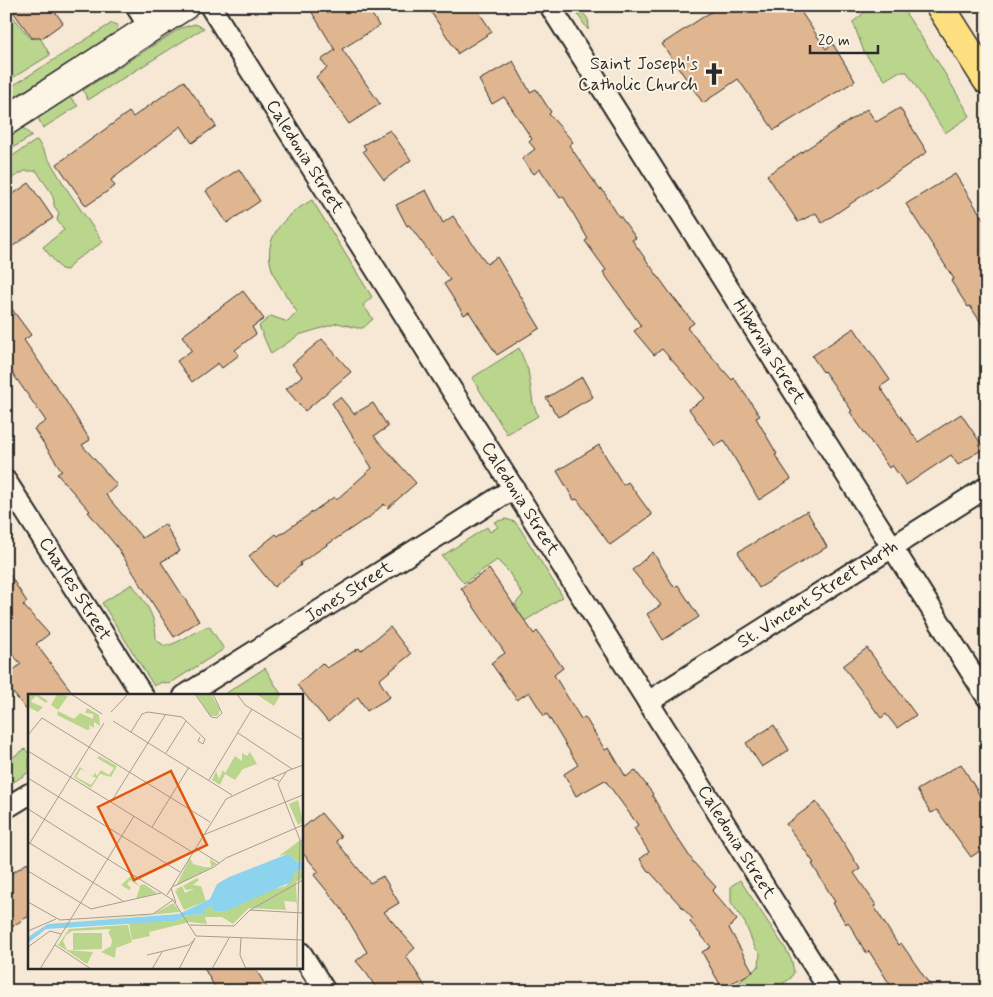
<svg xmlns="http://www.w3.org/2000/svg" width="993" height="997" font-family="Mynerve,sans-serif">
	<rect width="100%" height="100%" fill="#f6e8d4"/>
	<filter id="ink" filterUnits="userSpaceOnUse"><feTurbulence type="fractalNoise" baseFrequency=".02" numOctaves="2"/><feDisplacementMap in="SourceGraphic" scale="10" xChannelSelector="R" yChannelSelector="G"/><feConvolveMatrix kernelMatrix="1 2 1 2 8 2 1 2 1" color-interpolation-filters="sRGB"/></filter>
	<g filter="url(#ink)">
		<g fill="#bad68d" stroke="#72805c">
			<path d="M572,6H591L582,12C588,18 590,21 588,30Z"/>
			<polygon points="872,6 901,6 941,67 970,116 945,133 907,72 898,72 885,80 864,52 853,22"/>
			<polygon points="10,13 31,39 39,36 50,55 14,77 6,77 6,15"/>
			<polygon points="112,23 118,25 116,33 16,96 6,98 6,90"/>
			<polygon points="195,24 204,28 88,100 83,90 181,28"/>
			<polygon points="70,97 78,106 43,128 38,118"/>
			<polygon points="22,127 32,136 6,152 6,138"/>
			<path d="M37,140L66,188L103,242L74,261L67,270L61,269L43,247L64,230L57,220L59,213L54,206C55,191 43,184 37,171H25L6,181V160Z"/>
			<path d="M312,200L372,297L363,305L373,319L363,328H357L338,323L299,335L271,354L259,326L271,316L288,322L297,312C290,301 282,290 276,279C257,242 282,217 312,200Z"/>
			<polygon points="519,348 528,370 533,403 538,416 507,434 472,378"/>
			<polygon points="506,519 515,522 519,527 563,597 523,622 498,624 518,609 515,604 523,595 508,571 497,560 464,583 442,556 487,527 490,532 498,527 494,522"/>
			<path d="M132,584C146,604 156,615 156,640L165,646C181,643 193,631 209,626L224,649L169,684L162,682L154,686L102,603Z"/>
			<polygon points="265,668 282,696 222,696"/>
			<polygon points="25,749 29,754 29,772 6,787 6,754 10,759"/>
			<polygon points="740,880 787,951 792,962 794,972 791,978 772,991 735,991 737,984 759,966 760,953 755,948 745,923 731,902 731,886"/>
		</g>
		<g fill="#e0b690" stroke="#2b2b2b">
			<polygon points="9,6 51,6 63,23 42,38 32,38"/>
			<polygon points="308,6 367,6 379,26 342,49 380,104 349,124 316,77 327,68 321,60 335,50"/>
			<polygon points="427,6 475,6 492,32 457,54 457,52"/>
			<polygon points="720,6 797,6 826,49 833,44 855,81 774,130 738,79 703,103 662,44"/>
			<polygon points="513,61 530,92 536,89 551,112 549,114 573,142 569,145 600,190 602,189 619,217 620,216 636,238 632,240 672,296 694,323 687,328 732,380 734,378 760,416 756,418 777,454 775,455 791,479 759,500 724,440 715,446 689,409 705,398 662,349 654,355 634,331 641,326 603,272 606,270 585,241 588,239 563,196 560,198 540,169 534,174 522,159 535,149 529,142 532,139 504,97 492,104 479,80"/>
			<polygon points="184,81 216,126 192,143 181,126 111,180 115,186 86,206 57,164 129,112 133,117"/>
			<polygon points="900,108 927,152 822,223 816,213 798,222 767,175 867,109 876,122"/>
			<polygon points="390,130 411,160 384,180 363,151 366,149 363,145"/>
			<polygon points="239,169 260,201 227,223 206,191"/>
			<polygon points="955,174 987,225 987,332 970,306 968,307 951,281 954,279 906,204"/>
			<polygon points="29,183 53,218 6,251 6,199"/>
			<polygon points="426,190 443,223 453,216 487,264 497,257 540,328 497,355 469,312 464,315 444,284 450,280 409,225 407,226 396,205"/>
			<polygon points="243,291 264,319 252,327 256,334 235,350 239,355 222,368 218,363 192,382 177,361 192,350 182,336"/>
			<polygon points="6,301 31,335 24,340 64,398 90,440 82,445 117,485 106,495 142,538 165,524 180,551 161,562 199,621 174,637 117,547 88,512 90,511 57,474 62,471 34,429 46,421 6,364"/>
			<polygon points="854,328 890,380 880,387 918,442 961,414 984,448 958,465 951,455 906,485 892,465 889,468 850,412 852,411 824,371 823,372 812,356"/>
			<polygon points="322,339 351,372 305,411 286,389 302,376 292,364"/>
			<polygon points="582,377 593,397 558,417 546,398"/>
			<polygon points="340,397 354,414 373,403 388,427 374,436 416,483 388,508 384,504 365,521 364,520 300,563 301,565 274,587 249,556 276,534 278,536 334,497 336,500 372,468 332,403"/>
			<polygon points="599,445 623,485 628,482 652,515 610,545 577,499 574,500 557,471"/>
			<polygon points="807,511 827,547 759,588 738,552"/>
			<polygon points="653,552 674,587 678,585 699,617 663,640 647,614 661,605 632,570"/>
			<polygon points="6,569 27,602 23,605 49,634 36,644 75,696 29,696 29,713 6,684 6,676 21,664 6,647"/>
			<polygon points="489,569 534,634 537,631 563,668 554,675 581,719 585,717 605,750 609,748 626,777 635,770 653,794 652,795 672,830 694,863 716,887 712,891 737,920 729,928 753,972 722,988 702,952 711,947 690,922 693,919 650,872 649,873 640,859 649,852 634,828 638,825 605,780 576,796 564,774 578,765 547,714 544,716 529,692 517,700 491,663 505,653 461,588"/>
			<polygon points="390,627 411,654 379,680 390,697 367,711 358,697 328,722 297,685 322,663 327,668 359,648 361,651"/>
			<polygon points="867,648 916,715 897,728 886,714 881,718 843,666"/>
			<polygon points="774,725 789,750 762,767 746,743"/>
			<polygon points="961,764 987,807 987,846 971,857 937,810 931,813 917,790"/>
			<polygon points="816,802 834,827 860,869 854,873 876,905 874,906 898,945 901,943 934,991 889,991 892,988 869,951 866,953 848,922 846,924 833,903 835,902 812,864 814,863 786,824"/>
			<polygon points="321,813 341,837 336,841 370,883 383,876 399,903 384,912 415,948 406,956 428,991 378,991 367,974 356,961 367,952 341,908 314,875 319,872 301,851 301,829"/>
			<polygon points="29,862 29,916 6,930 6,877"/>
			<polygon points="204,968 255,968 269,991 217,991"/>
		</g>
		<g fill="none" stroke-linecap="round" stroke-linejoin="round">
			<defs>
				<g id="street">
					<polyline points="136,6 150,28"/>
					<path id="s1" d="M210,6L830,991"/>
					<path id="s2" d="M550,6L987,697"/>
					<path id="s3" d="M6,481L143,696"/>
					<path id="s4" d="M184,696L514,488"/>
					<path id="s5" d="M648,702L987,487"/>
					<polyline points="6,808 29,794"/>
					<polyline points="301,953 325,991"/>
				</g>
				<polyline id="secondary" points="6,121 184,6"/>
				<polyline id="primary" points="940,6 987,80"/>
			</defs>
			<use href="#street" stroke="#2b2b2b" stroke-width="24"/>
			<use href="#secondary" stroke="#2b2b2b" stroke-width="31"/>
			<use href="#primary" stroke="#2b2b2b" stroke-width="31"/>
			<use href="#street" stroke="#fcf5e5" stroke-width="20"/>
			<use href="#secondary" stroke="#fcf5e5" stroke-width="28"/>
			<use href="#primary" stroke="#fedf80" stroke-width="28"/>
		</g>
	</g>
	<defs>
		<symbol id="church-bare" viewBox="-9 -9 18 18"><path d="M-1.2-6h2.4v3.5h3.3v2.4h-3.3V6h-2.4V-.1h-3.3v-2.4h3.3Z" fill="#2b2b2b" stroke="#fcf5e5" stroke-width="2.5" paint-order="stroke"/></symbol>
	</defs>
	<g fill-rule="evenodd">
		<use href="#church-bare" x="698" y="58" width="32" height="32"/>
	</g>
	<g text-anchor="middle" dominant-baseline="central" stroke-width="4" stroke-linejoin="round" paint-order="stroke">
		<g font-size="18" fill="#2b2b2b" stroke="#fcf5e5" text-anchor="end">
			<text x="698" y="64">Saint Joseph's<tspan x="698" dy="21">Catholic Church</tspan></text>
		</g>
		<g font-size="18" fill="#2b2b2b" stroke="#fcf5e5">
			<text stroke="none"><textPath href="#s1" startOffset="178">Caledonia Street</textPath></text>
			<text stroke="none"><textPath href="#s2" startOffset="409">Hibernia Street</textPath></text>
			<text stroke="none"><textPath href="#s1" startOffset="582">Caledonia Street</textPath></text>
			<text stroke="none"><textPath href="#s3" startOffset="128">Charles Street</textPath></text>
			<text stroke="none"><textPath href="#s4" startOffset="195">Jones Street</textPath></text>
			<text stroke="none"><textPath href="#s5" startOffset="201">St. Vincent Street North</textPath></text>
			<text stroke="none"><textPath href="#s1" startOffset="988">Caledonia Street</textPath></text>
		</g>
	</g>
	<g transform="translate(28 694)">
		<rect width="275" height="275" fill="#f6e8d4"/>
		<path d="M0,0H9L20,7L18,9L8,2L4,6L3,8L15,13L10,18L0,13ZM29,0L40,2L30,16L23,11ZM168,0H183L192,15L190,22H182ZM228,0H253L246,12ZM59,14L71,21L72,32L66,28V34L61,31L62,35L59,36L29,21L30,17L46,25L52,19L65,25V20L57,19ZM222,58L229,70L215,75L207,86L197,80L192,91L184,86L188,77L191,85L195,76L197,79L207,62L214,67V59L219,62ZM71,62L89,72L83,83L72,80L63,94L46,83L52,73L59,79L53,75L48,83L63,91L68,84L62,81L66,82V78L69,82L73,76L81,81L86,74L69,64ZM270,106L275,128L270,131L261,110ZM275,144V167L269,168L260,160L251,162ZM162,164L165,170L176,173H183L182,165L189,170L170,181L168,178L169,181L148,192ZM275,175V184L268,188L269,211L268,208L256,207L258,216L221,214L205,230L194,223H177L179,230L162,228L121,238L122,242L104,246L101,229L147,227L160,221L177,220L176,215L183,212L187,218L198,217L235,198L258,192L266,179ZM103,182L111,192L116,190L129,199L108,205L112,193L102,186L99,190L103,194L101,196L93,191ZM169,184L171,186L165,191L173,192L178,207L156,216L147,197H151L147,196L154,192L157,199L166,195L158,196L155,192ZM145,209L152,218L43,228L124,221ZM97,231H100L104,248L88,254L87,264L73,258L83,252L84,246L80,238L83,235L44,237L38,241L35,247L39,256L65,258L59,270L30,251L41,235ZM45,239H74V255L45,256Z" fill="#bad68d"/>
		<path d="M260,160L269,168L275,167V175L266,179L263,188L198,217L187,218L183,212L177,215V220L160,221L147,227L18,235L0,249V243L20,230L151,220L182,205L189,190L201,183Z" fill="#8cd3ed"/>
		<path fill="none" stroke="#a59c90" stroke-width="1" d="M43,0L74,20M141,0H161M167,0L183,23L189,24L194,19L185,0M209,0L217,11L275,46M83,18L100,0M85,27L204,101M103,38L114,20L120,18L154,23L177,45L175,50L170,47L172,43M210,39L264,75M0,41L14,24L182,128M0,57L164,158M138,59L158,27M0,84L152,178M244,84L258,78M181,86L224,15M83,108L138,20M0,115L145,206L168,242L275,246M124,133L161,73M175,141L275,101M0,148L95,207M0,152L76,29M167,154L191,169M0,177L63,215L133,199M144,193L186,173L198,164L275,131M143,194L148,209M139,201L198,105L243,84L251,87M0,208L32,226L125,220L145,206M222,216L275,219M162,231L206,232L222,216L275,186M0,237L28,225M213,244L212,261L218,275M269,246L272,146L250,90L259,77L275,71M27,251L63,275M0,253L22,237L33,240M119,261L161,251L167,245M269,273V246M217,274H275M12,275L106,122M124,275L134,258M151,275L167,244M184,275L201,244"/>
		<path fill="#df570e" fill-opacity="0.15" stroke="#df570e" stroke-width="2.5" d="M143,77L179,151L106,186L70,113Z"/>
		<rect width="275" height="275" fill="none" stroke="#2b2b2b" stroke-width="2.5"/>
	</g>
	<rect width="993" height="997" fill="none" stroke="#fcf5e5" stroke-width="25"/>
	<rect x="12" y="12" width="968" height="972" fill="none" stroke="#2b2b2b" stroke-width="2" filter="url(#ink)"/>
	<path d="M810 45v8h68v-8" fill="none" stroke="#2b2b2b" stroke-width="2.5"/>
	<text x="818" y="45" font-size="15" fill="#2b2b2b" stroke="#fcf5e5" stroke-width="4" paint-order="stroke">20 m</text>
</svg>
